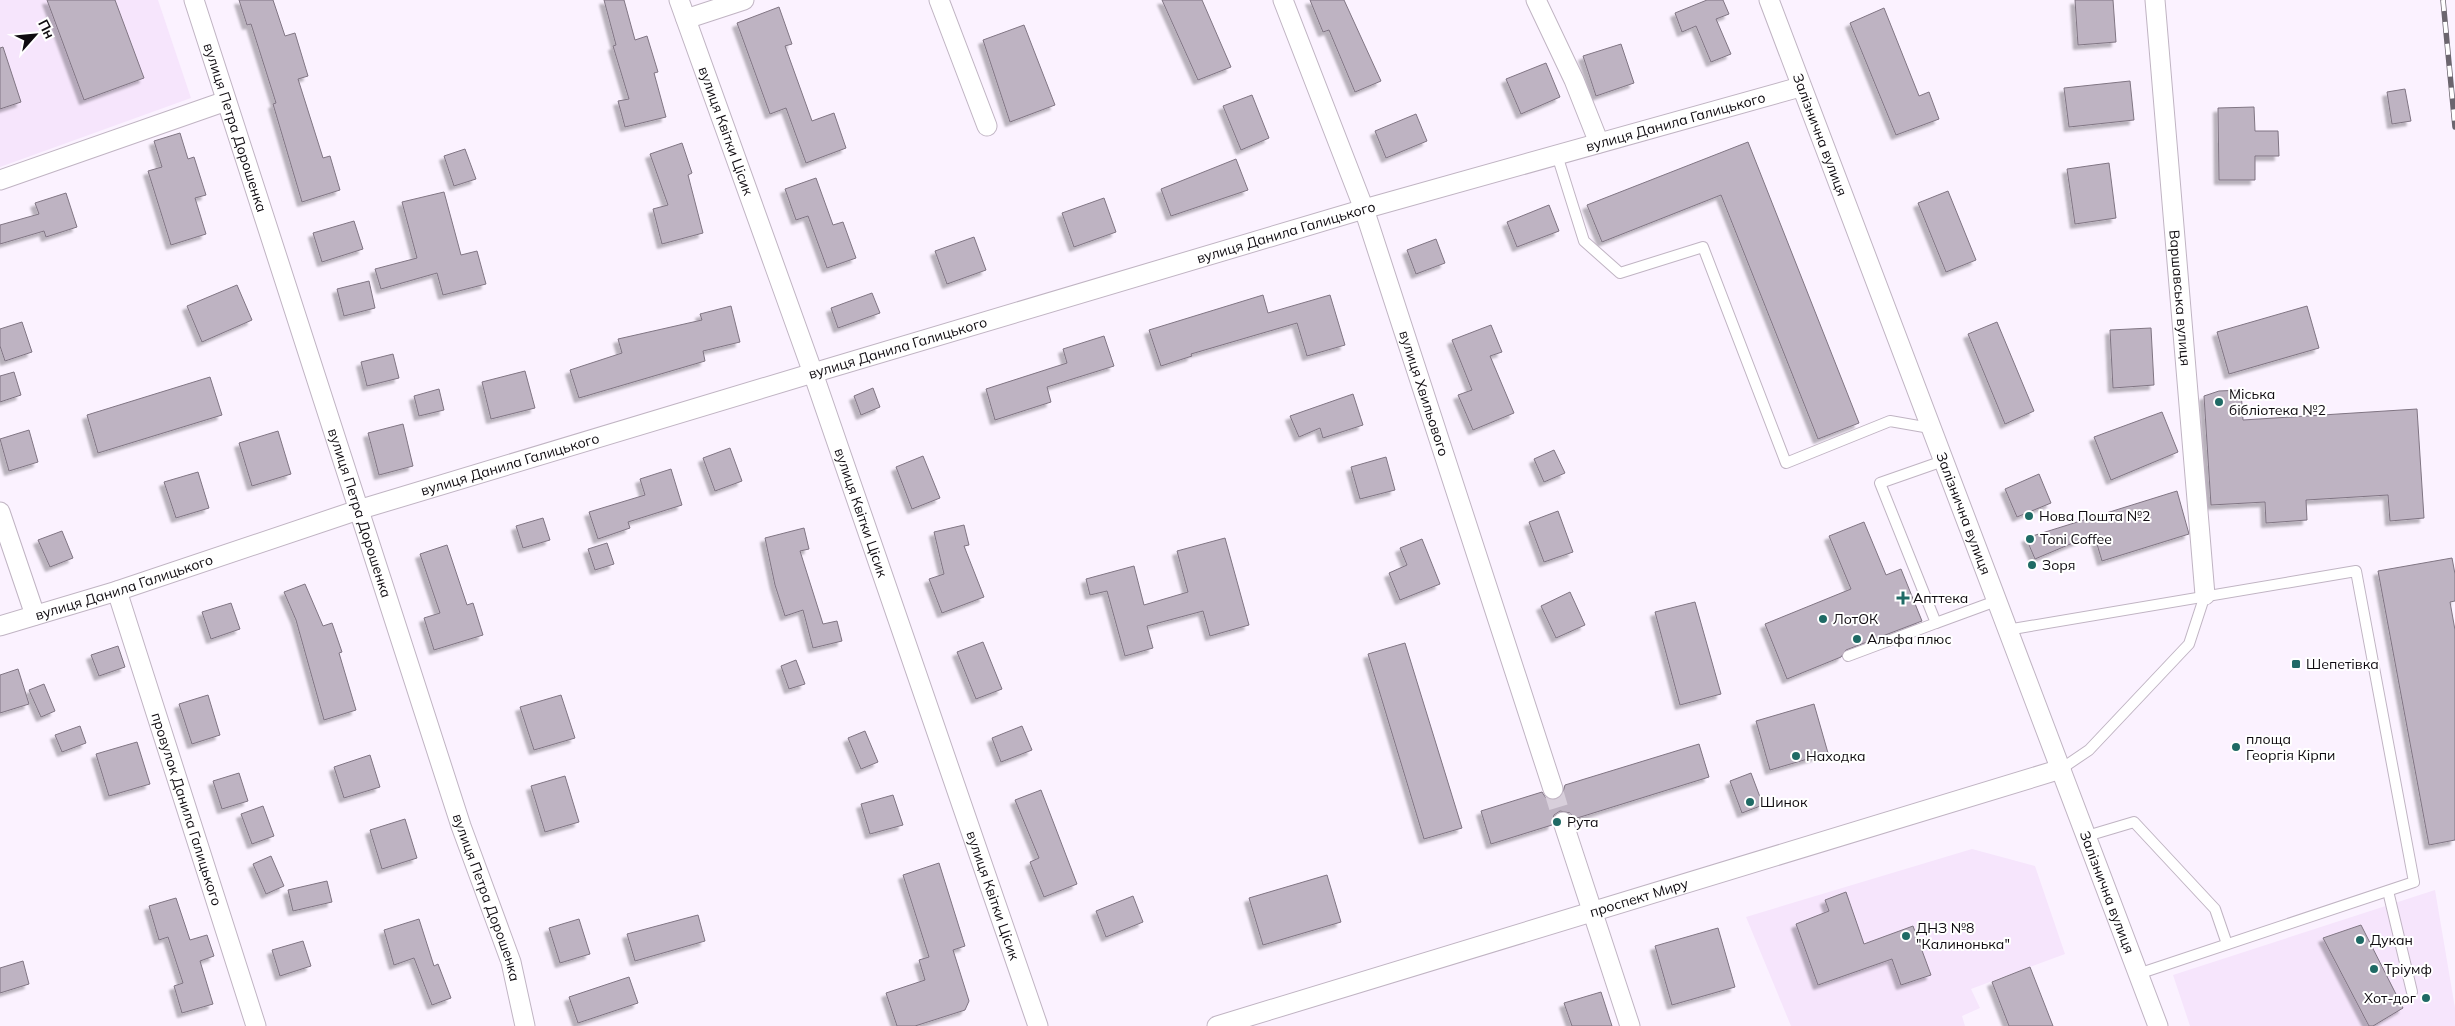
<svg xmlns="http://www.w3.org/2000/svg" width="2455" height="1026" font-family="Mulish,sans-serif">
	<defs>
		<filter id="shadow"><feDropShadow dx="-4.5" dy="4.5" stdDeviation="1" flood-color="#0004"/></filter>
	</defs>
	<rect width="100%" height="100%" fill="#fbf2ff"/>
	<g fill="#f6e5fc">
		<polygon points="0,0 158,0 191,98 0,167"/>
		<polygon points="1972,849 2035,866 2065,954 1971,989 1980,1008 1962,1016 1965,1026 1791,1026 1746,917"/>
		<polygon points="2435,890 2455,1008 2455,1026 2190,1026 2173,975"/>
	</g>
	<g fill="#beb3c2" stroke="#807583" filter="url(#shadow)">
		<polygon points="47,0 115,0 144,78 84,100"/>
		<polygon points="239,0 273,0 285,36 295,33 308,76 298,79 323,158 330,156 340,190 302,202 273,104 276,103 251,24 247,25"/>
		<polygon points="604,0 624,0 635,40 647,36 658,72 654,73 666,117 625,127 618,101 629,99 613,46 616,45"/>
		<polygon points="1162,0 1202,0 1231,67 1198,80"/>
		<polygon points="1310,0 1344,0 1381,81 1355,92 1329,30 1323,32"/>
		<polygon points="1707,0 1723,0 1729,14 1716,19 1731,54 1711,62 1696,26 1682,32 1675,13"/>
		<polygon points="2075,0 2113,0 2116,42 2078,45"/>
		<polygon points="779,7 792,44 785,46 812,121 834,113 846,148 806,163 786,108 770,114 737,23"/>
		<polygon points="1884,8 1919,96 1929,92 1939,119 1896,135 1850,23"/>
		<polygon points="1024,25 1055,105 1010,122 983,40"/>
		<polygon points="1621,44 1634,83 1596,96 1583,56"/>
		<polygon points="3,47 21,102 0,109 0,48"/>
		<polygon points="1546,63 1560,97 1521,114 1506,79"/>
		<polygon points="2130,81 2134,120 2069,127 2064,88"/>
		<polygon points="2405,89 2411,121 2392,124 2387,92"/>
		<polygon points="1252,95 1269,138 1241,150 1223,106"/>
		<polygon points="2254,107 2255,131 2278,131 2279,156 2255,156 2255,180 2219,180 2218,108"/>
		<polygon points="1416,114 1427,141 1386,158 1375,131"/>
		<polygon points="180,133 188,159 194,157 206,195 195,198 206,234 171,245 148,171 162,167 154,141"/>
		<polygon points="1748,142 1859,423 1818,439 1721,195 1602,242 1587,205"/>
		<polygon points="682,143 692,173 688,175 703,233 662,244 653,209 668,205 650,154"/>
		<polygon points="465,149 476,179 454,186 444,156"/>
		<polygon points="1236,159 1248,190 1171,216 1161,189"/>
		<polygon points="2109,163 2116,218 2075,224 2067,169"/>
		<polygon points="816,178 833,225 843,222 856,258 827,268 808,216 796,220 785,189"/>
		<polygon points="1948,191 1976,260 1946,272 1918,203"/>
		<polygon points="444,192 461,255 477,251 486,284 443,295 437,273 381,289 375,269 417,258 402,202"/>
		<polygon points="66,193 77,227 46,237 44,231 0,244 0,225 39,214 35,203"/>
		<polygon points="1104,198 1116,232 1074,247 1062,213"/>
		<polygon points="1549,205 1559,231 1517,247 1507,222"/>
		<polygon points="354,221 363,249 322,262 313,233"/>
		<polygon points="974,237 986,270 947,284 935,251"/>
		<polygon points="1436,239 1445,263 1416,274 1407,250"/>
		<polygon points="369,281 375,308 344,316 337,289"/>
		<polygon points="237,285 252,320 202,342 187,306"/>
		<polygon points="872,293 880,313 838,328 831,308"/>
		<polygon points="1263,295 1268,313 1330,295 1345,345 1307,356 1297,323 1191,354 1192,356 1161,366 1149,330"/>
		<polygon points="731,306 740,342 703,351 705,361 579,398 570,370 622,353 618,339 702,320 700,314"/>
		<polygon points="2307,306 2319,348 2229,374 2217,332"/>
		<polygon points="22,322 32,352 5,361 0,346 0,329"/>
		<polygon points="1997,322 2034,411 2005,424 1968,334"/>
		<polygon points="1491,325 1502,352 1490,356 1514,413 1473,430 1458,395 1472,390 1452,340"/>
		<polygon points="2151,328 2154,385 2113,388 2110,330"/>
		<polygon points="1104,336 1114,366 1047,387 1051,402 995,420 986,389 1067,363 1063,349"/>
		<polygon points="393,354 399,378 367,386 361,362"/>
		<polygon points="525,371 535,408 491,419 482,382"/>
		<polygon points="14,372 21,395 0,402 0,376"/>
		<polygon points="210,377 222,415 98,453 87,415"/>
		<polygon points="873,388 880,407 861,415 854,396"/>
		<polygon points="439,389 444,410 419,416 414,396"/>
		<polygon points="2241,390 2243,420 2417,409 2424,518 2390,521 2388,495 2306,500 2307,520 2266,523 2265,502 2211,505 2204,396 2219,391"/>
		<polygon points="1353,394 1363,425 1323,438 1320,428 1299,437 1290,416"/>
		<polygon points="2162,412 2178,452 2111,480 2094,437"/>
		<polygon points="403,424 413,466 379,475 368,433"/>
		<polygon points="29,430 38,462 9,471 0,439"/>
		<polygon points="278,431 291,474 252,486 239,443"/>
		<polygon points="730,448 742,481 715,491 703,458"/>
		<polygon points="1554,450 1565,473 1544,482 1534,459"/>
		<polygon points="923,456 940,498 912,509 896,467"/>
		<polygon points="1386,457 1395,490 1360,499 1351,467"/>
		<polygon points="671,469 682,505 628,522 630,528 598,539 589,512 645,495 640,479"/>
		<polygon points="198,472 209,508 176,518 164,482"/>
		<polygon points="2039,474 2051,503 2017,517 2005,489"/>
		<polygon points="2177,491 2189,534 2102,561 2094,534 2035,559 2026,538"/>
		<polygon points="1558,511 1573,552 1544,562 1529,522"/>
		<polygon points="543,518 550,540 523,548 516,526"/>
		<polygon points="1864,522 1886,575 1901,569 1922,621 1846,650 1841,657 1787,679 1765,624 1851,589 1829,536"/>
		<polygon points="964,525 969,545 964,546 984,597 942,613 929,579 944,574 934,532"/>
		<polygon points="804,528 809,549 800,551 823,624 837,621 842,641 813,648 803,610 785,616 775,585 765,538"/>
		<polygon points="62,531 73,558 50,567 38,540"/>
		<polygon points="1225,538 1249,625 1210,636 1203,611 1147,626 1153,648 1125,656 1107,591 1090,595 1086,579 1134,566 1144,605 1188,592 1177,551"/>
		<polygon points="1422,539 1440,584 1400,600 1389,573 1407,565 1400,548"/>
		<polygon points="607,543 614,564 595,570 588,549"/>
		<polygon points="447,545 467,605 473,603 483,635 434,650 424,618 440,613 420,554"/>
		<polygon points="2452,558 2455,574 2455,601 2450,602 2455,630 2455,840 2429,845 2378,571"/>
		<polygon points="305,584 323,626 332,623 342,652 339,653 356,710 324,720 296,620 284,592"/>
		<polygon points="1570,592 1585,625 1556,638 1541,606"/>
		<polygon points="1695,602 1721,694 1680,705 1655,612"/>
		<polygon points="231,603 240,629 211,639 202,612"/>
		<polygon points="983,642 1002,689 976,699 957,652"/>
		<polygon points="1405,643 1462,828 1424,839 1368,654"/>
		<polygon points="118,646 125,667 99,676 91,655"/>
		<polygon points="796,660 805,684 789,689 781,666"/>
		<polygon points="18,669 29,704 0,713 0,675"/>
		<polygon points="44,684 55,711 41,717 29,690"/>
		<polygon points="208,695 220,735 192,744 179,704"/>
		<polygon points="561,695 575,738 534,750 520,707"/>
		<polygon points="1814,704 1828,753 1770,770 1756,721"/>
		<polygon points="80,726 86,743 62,752 55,735"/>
		<polygon points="1022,726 1032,750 1001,762 992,738"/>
		<polygon points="865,731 878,762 861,769 848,738"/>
		<polygon points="137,742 150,784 109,796 96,754"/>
		<polygon points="1699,744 1709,777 1574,819 1570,813 1560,811 1554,815 1552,825 1491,844 1481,811 1542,792 1546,798 1556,800 1562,796 1565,785"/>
		<polygon points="370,755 380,787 344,798 334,767"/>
		<polygon points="239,773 248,801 222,809 213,781"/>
		<polygon points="1751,773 1763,805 1742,813 1730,781"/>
		<polygon points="565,776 579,822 545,832 531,786"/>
		<polygon points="1041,790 1077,884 1044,897 1030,862 1039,858 1015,800"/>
		<polygon points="893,795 903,825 870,834 861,804"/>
		<polygon points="263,806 274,836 252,844 241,814"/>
		<polygon points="405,819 417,858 382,869 370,830"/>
		<polygon points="271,856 284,886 266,894 253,864"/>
		<polygon points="939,863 965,946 953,950 969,1001 965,1010 915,1026 897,1026 886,993 925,980 919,960 929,957 903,875"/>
		<polygon points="1327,875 1341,922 1263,945 1249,898"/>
		<polygon points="327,881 332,902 293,911 288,890"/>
		<polygon points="1846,892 1864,944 1913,926 1931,975 1901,985 1892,959 1818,985 1796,924 1829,911 1825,900"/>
		<polygon points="1133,896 1143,922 1106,937 1096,911"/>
		<polygon points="176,898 190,940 207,935 214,956 200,961 213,1004 182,1013 174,986 183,983 168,937 159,940 149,906"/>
		<polygon points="698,915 705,941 635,961 627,934"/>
		<polygon points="419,919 434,966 438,964 451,998 432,1005 414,958 394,965 384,930"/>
		<polygon points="579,919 590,954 560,963 549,928"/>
		<polygon points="2361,925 2403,1008 2373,1026 2369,1026 2323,938"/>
		<polygon points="1718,928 1735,987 1672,1005 1655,946"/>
		<polygon points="303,941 311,966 280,976 272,950"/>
		<polygon points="23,961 29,984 0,993 0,968"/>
		<polygon points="2030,967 2053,1026 2009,1026 1992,982"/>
		<polygon points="629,977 638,1003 578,1023 569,997"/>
		<polygon points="1601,992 1612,1026 1572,1026 1564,1003"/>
	</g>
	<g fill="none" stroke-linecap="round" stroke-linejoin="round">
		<polyline stroke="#d8cfdb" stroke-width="19" stroke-dasharray="19 9" stroke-linecap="butt" points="1553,789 1563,822"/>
		<defs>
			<g id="service">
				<polyline points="1557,155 1584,241 1620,273 1703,247 1786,463 1890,421 1930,428"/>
				<polyline points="1936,623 1996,601"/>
				<polyline points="2007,630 2356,571 2414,882 2138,974"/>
				<polyline points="1848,656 1936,623 1880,483 1943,461"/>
				<polyline points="2061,769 2089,750 2189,644 2205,595"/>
				<polyline points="2087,836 2134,822 2215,909 2227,944"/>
				<polyline points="2388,891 2412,992"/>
			</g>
			<g id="minor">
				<path id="s1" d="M194,0L461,826L511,962L525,1026"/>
				<path id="s2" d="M679,0L813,373L1038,1026"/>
				<polyline points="939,0 987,126"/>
				<path id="s3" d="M1283,0L1364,209L1553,789"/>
				<polyline points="1536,0 1574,80 1599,143"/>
				<path id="s4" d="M1769,0L2158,1026"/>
				<path id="s5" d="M2155,0L2205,595"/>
				<polyline points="686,19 744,0"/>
				<polyline points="0,180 226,101"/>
				<polyline points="0,512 35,615"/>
				<path id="s6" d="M117,591L256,1026"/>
				<path id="s7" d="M0,626L117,591L358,510L813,373L1364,209L1800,87"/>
				<polyline points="1563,822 1630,1026"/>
				<path id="s8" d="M1217,1026L2061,769"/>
			</g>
		</defs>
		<use href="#service" stroke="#c0b4c3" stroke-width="12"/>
		<use href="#minor" stroke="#c0b4c3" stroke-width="21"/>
		<use href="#service" stroke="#fff" stroke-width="10"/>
		<use href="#minor" stroke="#fff" stroke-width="19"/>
		<defs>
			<polyline id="rail" points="2443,0 2455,127"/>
		</defs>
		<use href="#rail" stroke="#6b656e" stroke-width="5.5"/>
		<use href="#rail" stroke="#fff" stroke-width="4" stroke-dasharray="11" stroke-linecap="butt"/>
	</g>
	<g fill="#1f6a65" stroke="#fff" stroke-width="2">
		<circle cx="2219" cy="402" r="5"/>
		<circle cx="2029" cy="516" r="5"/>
		<circle cx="2030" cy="539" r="5"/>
		<circle cx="2032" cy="565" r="5"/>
		<path d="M1900.5 590.5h5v5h5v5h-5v5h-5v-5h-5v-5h5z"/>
		<circle cx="1823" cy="619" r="5"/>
		<circle cx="1857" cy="639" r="5"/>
		<rect x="2291" y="659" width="10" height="10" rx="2.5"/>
		<circle cx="2236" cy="747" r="5"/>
		<circle cx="1796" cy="756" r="5"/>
		<circle cx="1750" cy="802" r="5"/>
		<circle cx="1557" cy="822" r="5"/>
		<circle cx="1906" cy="936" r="5"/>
		<circle cx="2360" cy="940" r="5"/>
		<circle cx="2374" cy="969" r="5"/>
		<circle cx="2426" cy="998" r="5"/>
	</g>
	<g text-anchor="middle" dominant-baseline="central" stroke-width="4" stroke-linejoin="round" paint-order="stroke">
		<g font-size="14" fill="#0f0b10" stroke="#fff">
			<text stroke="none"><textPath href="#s7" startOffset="1750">вулиця Данила Галицького</textPath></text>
			<text stroke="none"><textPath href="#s1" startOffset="134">вулиця Петра Дорошенка</textPath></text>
			<text stroke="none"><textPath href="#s2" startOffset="139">вулиця Квітки Цісик</textPath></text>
			<text stroke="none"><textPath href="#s4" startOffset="144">Залізнична вулиця</textPath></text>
			<text stroke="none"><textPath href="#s7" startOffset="1345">вулиця Данила Галицького</textPath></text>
			<text stroke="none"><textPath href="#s5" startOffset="299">Варшавська вулиця</textPath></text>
			<text stroke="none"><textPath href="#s7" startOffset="940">вулиця Данила Галицького</textPath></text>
			<text stroke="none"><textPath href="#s3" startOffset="418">вулиця Хвильового</textPath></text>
			<text stroke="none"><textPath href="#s7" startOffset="535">вулиця Данила Галицького</textPath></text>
			<text stroke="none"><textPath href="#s2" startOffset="544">вулиця Квітки Цісик</textPath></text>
			<text stroke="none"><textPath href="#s1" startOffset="539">вулиця Петра Дорошенка</textPath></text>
			<text stroke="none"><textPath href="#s4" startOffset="549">Залізнична вулиця</textPath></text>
			<text stroke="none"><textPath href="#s7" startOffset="130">вулиця Данила Галицького</textPath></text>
			<text stroke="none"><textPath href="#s6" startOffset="229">провулок Данила Галицького</textPath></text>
			<text stroke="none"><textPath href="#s4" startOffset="954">Залізнична вулиця</textPath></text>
			<text stroke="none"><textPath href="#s2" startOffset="949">вулиця Квітки Цісик</textPath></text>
			<text stroke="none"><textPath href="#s1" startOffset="944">вулиця Петра Дорошенка</textPath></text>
			<text stroke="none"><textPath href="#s8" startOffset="441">проспект Миру</textPath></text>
		</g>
		<g font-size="14" fill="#0f0b10" stroke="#fff" text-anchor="start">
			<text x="2229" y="394">Міська<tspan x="2229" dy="16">бібліотека №2</tspan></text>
			<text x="2039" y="516">Нова Пошта №2</text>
			<text x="2040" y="539">Toni Coffee</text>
			<text x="2042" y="565">Зоря</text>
			<text x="1913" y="598">Апттека</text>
			<text x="1833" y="619">ЛотОК</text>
			<text x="1867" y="639">Альфа плюс</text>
			<text x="2306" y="664">Шепетівка</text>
			<text x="2246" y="739">площа<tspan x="2246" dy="16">Георгія Кірпи</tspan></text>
			<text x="1806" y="756">Находка</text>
			<text x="1760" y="802">Шинок</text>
			<text x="1567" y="822">Рута</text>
			<text x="1916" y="928">ДНЗ №8<tspan x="1916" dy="16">"Калинонька"</tspan></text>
			<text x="2370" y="940">Дукан</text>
			<text x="2384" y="969">Тріумф</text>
			<text x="2416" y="998" text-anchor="end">Хот-дог</text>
		</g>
	</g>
	<g transform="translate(35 35) rotate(63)" stroke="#ffffff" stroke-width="4" paint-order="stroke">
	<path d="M0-4L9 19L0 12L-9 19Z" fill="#0f0b10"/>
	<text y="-8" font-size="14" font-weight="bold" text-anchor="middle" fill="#0f0b10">Пн</text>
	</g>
</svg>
